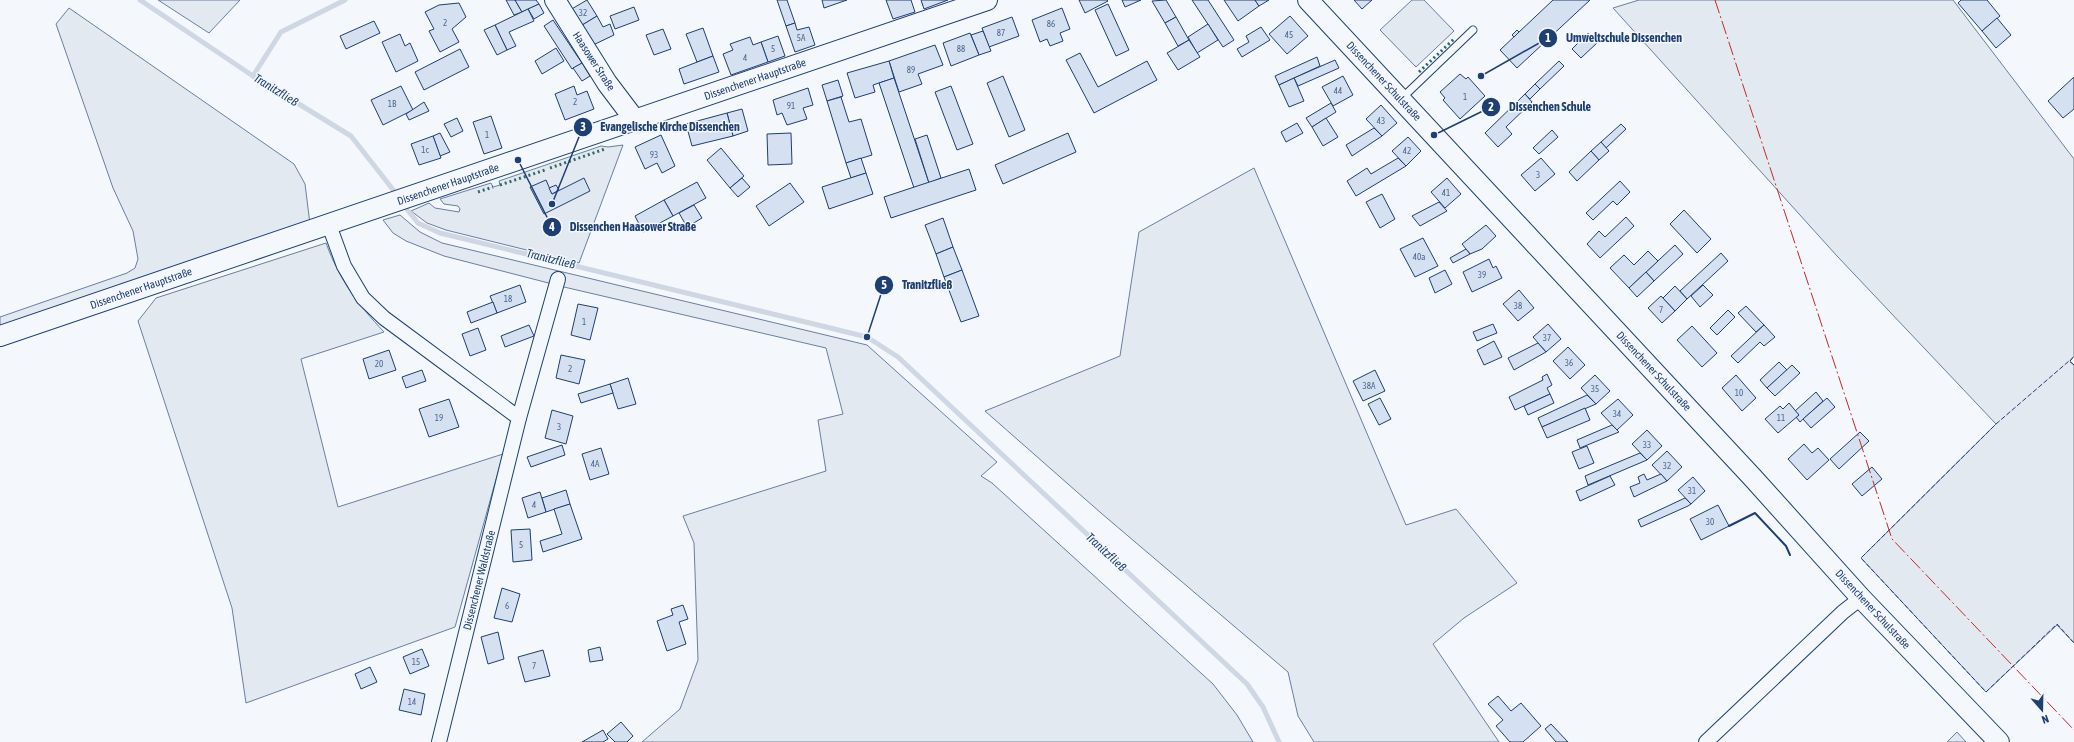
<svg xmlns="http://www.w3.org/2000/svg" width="2074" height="742" font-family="'Asap Condensed',sans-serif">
	<rect width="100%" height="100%" fill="#f4f7fb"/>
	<g fill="#e3e9f0" stroke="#687fa3">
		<polygon points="158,0 240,0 209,33"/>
		<polygon points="1412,0 1424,0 1454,31 1416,67 1380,30"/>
		<polygon points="1639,0 1953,0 2074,159 2074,356 2070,361 2074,365 2074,643 2057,625 1986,692 1861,558 1996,424 1837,256 1613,8"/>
		<polygon points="69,8 294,164 305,184 310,224 0,326 0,317 127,273 135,268 138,259 133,231 113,188 56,24"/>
		<polygon points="623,145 579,263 446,230 427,223 411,211 429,203 435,208 459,212 460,209 458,206 444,204 440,199 491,183 493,187 500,185 499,181 601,146 608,147"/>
		<polygon points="1254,168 1406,525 1456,509 1517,583 1464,618 1433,644 1499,742 1314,742 1298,716 1288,672 1101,513 985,411 1120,356 1139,232"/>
		<polygon points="400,215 420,232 442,243 867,345 997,462 981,476 992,483 1213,684 1237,715 1253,742 642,742 680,709 698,660 694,543 683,516 826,471 818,420 843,414 826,348 564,287 444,256 406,241 393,233 383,220"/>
		<path d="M326,243C340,281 357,303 384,332L301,359L338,507L503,454L455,627L246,703L232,608L138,321L156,298Z"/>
		<polygon points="1957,732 1966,742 1947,742"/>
	</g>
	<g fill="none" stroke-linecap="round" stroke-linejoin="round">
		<g stroke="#cfd7e4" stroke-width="5">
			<polyline points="140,0 253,76 351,136 398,196"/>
			<polyline points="253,76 281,32 345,0"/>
			<polyline points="402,203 418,223 440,233 867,337 898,357 1247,684 1263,707 1279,742"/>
		</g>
	</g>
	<g fill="#d5e0f0" stroke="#1d3f73">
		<polygon points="506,0 515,0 522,12 514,15"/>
		<polygon points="515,0 536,0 539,4 522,12"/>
		<polygon points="587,0 597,16 579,27 570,10"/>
		<polygon points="777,0 787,0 795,23 786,26"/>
		<polygon points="822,0 847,0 824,8"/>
		<polygon points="886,0 911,0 915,12 893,19"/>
		<polygon points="921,0 948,0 924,9"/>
		<polygon points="1079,0 1107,0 1108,1 1085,13"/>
		<polygon points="1122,0 1141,0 1125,7"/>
		<polygon points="1166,0 1176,17 1165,23 1152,1"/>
		<polygon points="1192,0 1208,0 1234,40 1223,47"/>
		<polygon points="1224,0 1255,0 1259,6 1238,21"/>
		<polygon points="1255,0 1269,0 1259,6"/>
		<polygon points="1354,0 1372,0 1362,9"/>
		<polygon points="1553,0 1590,0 1517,68 1500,50"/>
		<polygon points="1961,0 1987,0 2000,16 1982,31 1958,3"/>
		<polygon points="459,3 466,17 452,29 459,42 440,52 429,31 434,29 425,12 439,5"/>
		<polygon points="539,4 544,13 534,19 528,9"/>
		<polygon points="1108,4 1129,50 1116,56 1095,10"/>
		<polygon points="634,7 639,20 615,29 610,16"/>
		<polygon points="1062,8 1070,29 1060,33 1063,41 1050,46 1047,39 1040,42 1032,20"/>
		<polygon points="528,9 534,21 509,32 516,46 507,50 495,25"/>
		<polygon points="597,16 603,27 610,24 614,35 591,46 579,27"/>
		<polygon points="1290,16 1308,36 1287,54 1269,34"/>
		<polygon points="1012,17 1019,36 989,47 982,28"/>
		<polygon points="1176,17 1189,40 1178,46 1165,23"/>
		<polygon points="1997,18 2011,35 1996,48 1982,31"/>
		<polygon points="553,20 582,63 572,69 544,26"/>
		<polygon points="374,21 380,33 346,49 340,36"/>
		<polygon points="795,23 797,30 809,27 815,45 795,52 786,26"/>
		<polygon points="1208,24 1218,40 1197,53 1188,37"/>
		<polygon points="495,25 507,50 497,55 484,30"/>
		<polygon points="1261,27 1270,40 1242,57 1237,49 1249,42 1246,36"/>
		<polygon points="703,28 713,56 697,62 686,34"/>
		<polygon points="663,29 671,49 654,55 646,35"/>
		<polygon points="1517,30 1519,32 1514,37 1512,35"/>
		<polygon points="983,31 991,51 979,55 971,35"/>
		<polygon points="970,33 979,55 951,66 943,43"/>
		<polygon points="1588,33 1598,42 1581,58 1572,49"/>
		<polygon points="400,34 405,46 410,43 418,61 396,72 382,42"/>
		<polygon points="778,36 785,56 768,62 761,42"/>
		<polygon points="750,37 753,45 761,42 768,62 731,75 723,54 733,50 730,44"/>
		<polygon points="1189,40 1200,57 1178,70 1167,53"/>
		<polygon points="935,45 943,65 918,74 922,84 899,92 889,61"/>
		<polygon points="556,48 564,61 542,74 535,61"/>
		<polygon points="460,49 469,67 424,90 415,72"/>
		<polygon points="1080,53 1098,87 1147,61 1157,80 1094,113 1066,60"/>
		<polygon points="713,56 719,72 684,84 679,69"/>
		<polygon points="1317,57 1320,66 1279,85 1275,76"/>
		<polygon points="1335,60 1339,68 1298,86 1294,78"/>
		<polygon points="889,61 894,78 873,85 875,92 855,98 847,73"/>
		<polygon points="1559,61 1564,66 1540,89 1535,84"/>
		<polygon points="582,63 590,76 582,81 573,68"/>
		<polygon points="1460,74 1466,79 1468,77 1485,96 1460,119 1443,100 1445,98 1440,92"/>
		<polygon points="1003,76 1025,130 1009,137 987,83"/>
		<polygon points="1343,76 1353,95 1333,106 1322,87"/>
		<polygon points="2074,77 2074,109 2063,118 2048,101"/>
		<polygon points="894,78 929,183 914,188 879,83"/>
		<polygon points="1294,78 1304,101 1289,107 1279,85"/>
		<polygon points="838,80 843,96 827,101 822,85"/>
		<polygon points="1535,84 1540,89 1530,99 1525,94"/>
		<polygon points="401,86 413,110 383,125 371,100"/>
		<polygon points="574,86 577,95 587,91 594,109 565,120 555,94"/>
		<polygon points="951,86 973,144 957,150 935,92"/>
		<polygon points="808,88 813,105 803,108 807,119 787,125 782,113 777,115 773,100"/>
		<polygon points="1525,94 1532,102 1506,127 1512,134 1498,147 1485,133"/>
		<polygon points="841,97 849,122 861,119 872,155 846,163 827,101"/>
		<polygon points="424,102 429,111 409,120 406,114"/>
		<polygon points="1331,103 1336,112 1312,127 1306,118"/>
		<polygon points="1381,105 1397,123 1382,136 1366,119"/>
		<polygon points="742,109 748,131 733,136 727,113"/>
		<polygon points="727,113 733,136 692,146 686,124"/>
		<polygon points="491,116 502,148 484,154 473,122"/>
		<polygon points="457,118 463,131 451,137 444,124"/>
		<polygon points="1326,118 1338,137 1323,146 1312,127"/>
		<polygon points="1297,123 1303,133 1286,142 1281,132"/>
		<polygon points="1621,124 1626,129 1606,148 1601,142"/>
		<polygon points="1374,128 1382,136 1352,156 1346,145"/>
		<polygon points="1552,130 1558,137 1539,154 1533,148"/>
		<polygon points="440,133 450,152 440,156 433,136"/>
		<polygon points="791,133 792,164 768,165 767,134"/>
		<polygon points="1068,133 1076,152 1003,184 995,165"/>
		<polygon points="661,135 675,166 662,173 657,163 645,169 635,147"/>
		<polygon points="927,135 941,178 929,183 915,139"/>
		<polygon points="433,136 441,158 419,165 411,144"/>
		<polygon points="1408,137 1421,151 1406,166 1392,151"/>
		<polygon points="1601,142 1609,151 1599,160 1591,151"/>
		<polygon points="721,148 744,176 730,188 707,160"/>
		<polygon points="1591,151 1599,160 1577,181 1569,172"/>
		<polygon points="861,158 866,173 851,178 846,163"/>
		<polygon points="1398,158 1406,166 1356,196 1347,181 1367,168 1371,174"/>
		<polygon points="1541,158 1555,174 1535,191 1521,175"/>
		<polygon points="969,169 976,190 891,218 884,197"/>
		<polygon points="866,173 873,194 829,209 822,187"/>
		<polygon points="584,178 590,191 544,214 530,187 546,180 552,194"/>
		<polygon points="742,178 750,187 738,197 730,188"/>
		<polygon points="1447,178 1461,194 1445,208 1431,192"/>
		<polygon points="1620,181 1630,192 1617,205 1613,201 1593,220 1586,213"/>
		<polygon points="697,182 706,198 673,216 664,200"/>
		<polygon points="790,183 804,202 769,226 756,206"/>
		<polygon points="556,185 559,190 552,194 549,188"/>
		<polygon points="1382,194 1395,219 1380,228 1366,202"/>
		<polygon points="664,200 673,216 643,232 635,216"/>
		<polygon points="1439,202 1447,211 1420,226 1412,216"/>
		<polygon points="694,205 702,218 687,227 679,213"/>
		<polygon points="1684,210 1711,239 1697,253 1670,224"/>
		<polygon points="1626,217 1634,226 1600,258 1587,244 1599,231 1605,237"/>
		<polygon points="943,218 953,247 936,254 925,225"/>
		<polygon points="1486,225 1496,236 1482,249 1470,254 1462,244"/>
		<polygon points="1423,238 1438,266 1415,277 1400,249"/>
		<polygon points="1675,245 1683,254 1654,281 1646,272"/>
		<polygon points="953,247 962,270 944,277 936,254"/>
		<polygon points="1466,249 1470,254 1453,263 1450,258"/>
		<polygon points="1648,251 1658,261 1629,288 1610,268 1624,255 1634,265"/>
		<polygon points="1721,253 1728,261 1687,299 1680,291"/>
		<polygon points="1489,259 1493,268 1496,266 1502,278 1472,292 1463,272"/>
		<polygon points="962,270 979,316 961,322 944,277"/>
		<polygon points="1445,270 1452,284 1435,293 1429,278"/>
		<polygon points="1646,272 1654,281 1637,297 1629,288"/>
		<polygon points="520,285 526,302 497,313 490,296"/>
		<polygon points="1703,285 1713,295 1700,307 1691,296"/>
		<polygon points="1675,286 1687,299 1675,311 1663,298"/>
		<polygon points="1519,290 1534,308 1518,321 1503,304"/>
		<polygon points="1661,296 1675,311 1662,323 1648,308"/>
		<polygon points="493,302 497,313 471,323 467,312"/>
		<polygon points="578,304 598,308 590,340 571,335"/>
		<polygon points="1746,306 1764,325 1756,332 1738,313"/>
		<polygon points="1728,310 1735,317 1717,335 1710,328"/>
		<polygon points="1493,324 1497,333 1477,341 1473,332"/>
		<polygon points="1548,324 1561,339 1546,352 1533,337"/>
		<polygon points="529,325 534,336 505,347 501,336"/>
		<polygon points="1764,325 1775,337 1764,346 1760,342 1738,363 1731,356"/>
		<polygon points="1692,326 1717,353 1702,367 1677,340"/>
		<polygon points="478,328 486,350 470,356 462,334"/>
		<polygon points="1494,341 1502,357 1484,365 1477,350"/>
		<polygon points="1538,343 1546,352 1514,370 1508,358"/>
		<polygon points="1568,347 1585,365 1570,379 1553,361"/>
		<polygon points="389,350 396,370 369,379 363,359"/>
		<polygon points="561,355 585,360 579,384 556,378"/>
		<polygon points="1779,362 1787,370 1767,388 1760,380"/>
		<polygon points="1792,365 1800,373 1775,396 1767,388"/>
		<polygon points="422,370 426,381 406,388 402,377"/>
		<polygon points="1375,370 1385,391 1363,401 1353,381"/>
		<polygon points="1547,374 1552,385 1547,388 1550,394 1515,410 1509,397 1543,380 1542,377"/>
		<polygon points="1595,375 1610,391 1596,404 1581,388"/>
		<polygon points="1736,375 1756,398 1742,411 1722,388"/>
		<polygon points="628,378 636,404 618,409 610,384"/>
		<polygon points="610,384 613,393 581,403 578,394"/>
		<polygon points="1816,392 1823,401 1800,422 1796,417 1799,415 1795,411"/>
		<polygon points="1550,394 1554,403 1528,415 1524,406"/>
		<polygon points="1587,395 1596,404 1542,427 1538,418"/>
		<polygon points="1380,398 1391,419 1379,425 1368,404"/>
		<polygon points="1827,398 1835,407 1811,428 1803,419"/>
		<polygon points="449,399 459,427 429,437 419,409"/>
		<polygon points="1618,399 1633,415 1617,430 1601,413"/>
		<polygon points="1789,403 1799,415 1778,433 1765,419 1780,406 1783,409"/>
		<polygon points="1585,408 1590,420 1547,438 1542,427"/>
		<polygon points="552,410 573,416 566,444 545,438"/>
		<polygon points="1612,425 1619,432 1580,448 1577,440"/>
		<polygon points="1647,430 1662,446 1647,460 1632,444"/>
		<polygon points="1860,432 1869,441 1839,469 1830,459"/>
		<polygon points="1804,444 1812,453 1818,448 1829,460 1807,480 1788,459"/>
		<polygon points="562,445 565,455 531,467 527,457"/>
		<polygon points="1587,446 1594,463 1579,469 1572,452"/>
		<polygon points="601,448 609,474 590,480 582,454"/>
		<polygon points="1667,451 1682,467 1667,481 1652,465"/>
		<polygon points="1640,453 1647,460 1588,485 1585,476"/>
		<polygon points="1872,467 1882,479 1862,496 1852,484"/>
		<polygon points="1644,474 1647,480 1661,474 1667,481 1634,497 1630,487 1640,483 1638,477"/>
		<polygon points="1610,476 1615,485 1580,501 1576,491"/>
		<polygon points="1693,477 1705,491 1691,504 1678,490"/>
		<polygon points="566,490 570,504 546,512 542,498"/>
		<polygon points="540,492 546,512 528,518 522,498"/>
		<polygon points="1685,498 1691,504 1688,506 1641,527 1638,520"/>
		<polygon points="570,504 582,539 543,552 540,541 562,534 554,509"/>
		<polygon points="1718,505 1729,526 1701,540 1690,519"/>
		<polygon points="530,529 532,560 513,562 511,530"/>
		<polygon points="502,588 520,594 512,622 494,618"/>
		<polygon points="683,605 688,619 679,622 686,644 667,651 657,621 673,615 671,609"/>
		<polygon points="498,632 504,659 488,664 481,637"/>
		<polygon points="600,647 603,660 590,662 588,650"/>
		<polygon points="422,649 429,666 410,674 403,657"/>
		<polygon points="543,650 550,676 525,682 518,657"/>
		<polygon points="370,667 377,682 361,689 355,674"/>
		<polygon points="404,689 425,694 421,715 399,710"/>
		<polygon points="1498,696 1511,711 1521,703 1541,726 1523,742 1510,742 1496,726 1503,720 1488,704"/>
		<polygon points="621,722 633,736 627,742 615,742 607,734"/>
		<polygon points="1551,724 1568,742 1556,742 1545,729"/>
		<polygon points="603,730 608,739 603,742 582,742"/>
	</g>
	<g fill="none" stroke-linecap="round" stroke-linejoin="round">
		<defs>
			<polyline id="lane" points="1401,99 1473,30"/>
			<g id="street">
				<polyline points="329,225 344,266 363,298 384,318 519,418 439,742"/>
				<polyline points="519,418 558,279"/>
				<polyline points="1706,742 1843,612 1861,598"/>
			</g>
			<g id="secondary">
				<polyline points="555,0 607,83 635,120"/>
				<polyline points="1308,0 1753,478 1861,598 1999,742"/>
				<polyline points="0,336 987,0"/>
			</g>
		</defs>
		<use href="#lane" stroke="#1d3f73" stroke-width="9"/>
		<use href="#street" stroke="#1d3f73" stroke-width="16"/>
		<use href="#secondary" stroke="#1d3f73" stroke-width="22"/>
		<use href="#lane" stroke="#f4f7fb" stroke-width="7"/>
		<use href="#street" stroke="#f4f7fb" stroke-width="14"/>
		<use href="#secondary" stroke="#f4f7fb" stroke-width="20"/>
		<g stroke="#2c6c60" stroke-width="3" stroke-dasharray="2 3" stroke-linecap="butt">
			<polyline points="1419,72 1454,39"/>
			<polyline points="550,168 605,149"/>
			<polyline points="500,185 545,170"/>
			<polyline points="478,192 493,187"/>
		</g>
		<g stroke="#1d3f73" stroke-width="1" stroke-dasharray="5 2" stroke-linecap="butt">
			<polyline points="2070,361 2074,356"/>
			<polyline points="2074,365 2069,361 1996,424 1861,558 1986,692 2057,624 2074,643"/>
		</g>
		<polyline stroke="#1d3f73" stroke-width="2" points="1729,526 1755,513 1786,546 1790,555"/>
		<polyline stroke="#c62828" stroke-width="1" stroke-dasharray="14 3 2 3" stroke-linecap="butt" points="1715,0 1892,539 2074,730"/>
	</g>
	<g text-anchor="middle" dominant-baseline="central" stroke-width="3" stroke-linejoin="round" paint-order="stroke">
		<g font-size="9" fill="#4b6792">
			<text x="583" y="13">32</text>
			<text x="445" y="23">2</text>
			<text x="1051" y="24">86</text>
			<text x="1001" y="33">87</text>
			<text x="1289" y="35">45</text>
			<text x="801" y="38">5A</text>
			<text x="773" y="49">5</text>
			<text x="961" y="49">88</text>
			<text x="745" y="58">4</text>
			<text x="911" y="70">89</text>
			<text x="1338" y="91">44</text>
			<text x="1465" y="97">1</text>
			<text x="575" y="102">2</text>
			<text x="392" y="104">1B</text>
			<text x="791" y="106">91</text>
			<text x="1381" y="121">43</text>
			<text x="487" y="135">1</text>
			<text x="425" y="150">1c</text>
			<text x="1407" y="151">42</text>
			<text x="654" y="155">93</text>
			<text x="1538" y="175">3</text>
			<text x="1446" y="193">41</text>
			<text x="1419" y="257">40a</text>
			<text x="1482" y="275">39</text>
			<text x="508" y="299">18</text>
			<text x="1518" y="306">38</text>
			<text x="1661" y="310">7</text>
			<text x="584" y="322">1</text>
			<text x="1547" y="338">37</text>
			<text x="1569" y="363">36</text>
			<text x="379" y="364">20</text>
			<text x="570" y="369">2</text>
			<text x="1369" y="386">38A</text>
			<text x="1595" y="389">35</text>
			<text x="1739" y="393">10</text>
			<text x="1617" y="414">34</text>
			<text x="439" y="418">19</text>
			<text x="1781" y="418">11</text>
			<text x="559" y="427">3</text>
			<text x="1647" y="445">33</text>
			<text x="595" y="464">4A</text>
			<text x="1667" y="466">32</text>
			<text x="1692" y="491">31</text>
			<text x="534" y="505">4</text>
			<text x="1710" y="522">30</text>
			<text x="521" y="545">5</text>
			<text x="507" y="606">6</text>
			<text x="416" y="662">15</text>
			<text x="534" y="666">7</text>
			<text x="412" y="702">14</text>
		</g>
		<g font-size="11" fill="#1d3f73" stroke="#f4f7fb">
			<text transform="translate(594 61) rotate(57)">Haasower Straße</text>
			<text transform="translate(755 79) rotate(-19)">Dissenchener Hauptstraße</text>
			<text transform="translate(1384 81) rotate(47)">Dissenchener Schulstraße</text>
			<text transform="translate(448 184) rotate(-19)">Dissenchener Hauptstraße</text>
			<text transform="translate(141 288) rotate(-19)">Dissenchener Hauptstraße</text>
			<text transform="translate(1654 371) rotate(47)">Dissenchener Schulstraße</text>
			<text transform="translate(479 580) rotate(-76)">Dissenchener Waldstraße</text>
			<text transform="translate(1873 609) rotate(47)">Dissenchener Schulstraße</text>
		</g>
		<g font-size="12" font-style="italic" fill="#1d3f73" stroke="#f4f7fb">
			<text transform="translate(276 90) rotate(32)">Tranitzfließ</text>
			<text transform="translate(551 259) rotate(14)">Tranitzfließ</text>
			<text transform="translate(1106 552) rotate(43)">Tranitzfließ</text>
		</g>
	</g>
	<path fill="none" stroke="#1d3f73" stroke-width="1.5" d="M1481 76L1548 38M1434 135L1491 107M552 204L583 127M518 160L552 227M867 337L884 285"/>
	<g fill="#1d3f73" stroke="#f4f7fb" stroke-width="1.5">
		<circle cx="1481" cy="76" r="4"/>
		<circle cx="1434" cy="135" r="4"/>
		<circle cx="552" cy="204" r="4"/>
		<circle cx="518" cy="160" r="4"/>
		<circle cx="867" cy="337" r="4"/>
		<circle cx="1548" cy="38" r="10"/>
		<circle cx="1491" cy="107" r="10"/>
		<circle cx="583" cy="127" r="10"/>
		<circle cx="552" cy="227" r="10"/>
		<circle cx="884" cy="285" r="10"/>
	</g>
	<g font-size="12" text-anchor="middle" font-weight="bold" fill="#fff">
		<text x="1548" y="42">1</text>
		<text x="1491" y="111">2</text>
		<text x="583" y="131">3</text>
		<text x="552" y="231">4</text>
		<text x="884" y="289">5</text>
	</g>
	<g font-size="12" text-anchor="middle" font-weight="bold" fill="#1d3f73" stroke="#f4f7fb" stroke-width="3" stroke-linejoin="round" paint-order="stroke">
		<text x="1624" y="42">Umweltschule Dissenchen</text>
		<text x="1550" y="111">Dissenchen Schule</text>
		<text x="670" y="131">Evangelische Kirche Dissenchen</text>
		<text x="633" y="231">Dissenchen Haasower Straße</text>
		<text x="927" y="289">Tranitzfließ</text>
	</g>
	<g transform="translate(2042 710) rotate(160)" stroke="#f4f7fb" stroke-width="3" paint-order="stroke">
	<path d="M0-3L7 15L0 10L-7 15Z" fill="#1d3f73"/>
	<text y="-6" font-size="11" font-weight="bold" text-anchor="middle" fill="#1d3f73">N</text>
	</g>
</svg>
